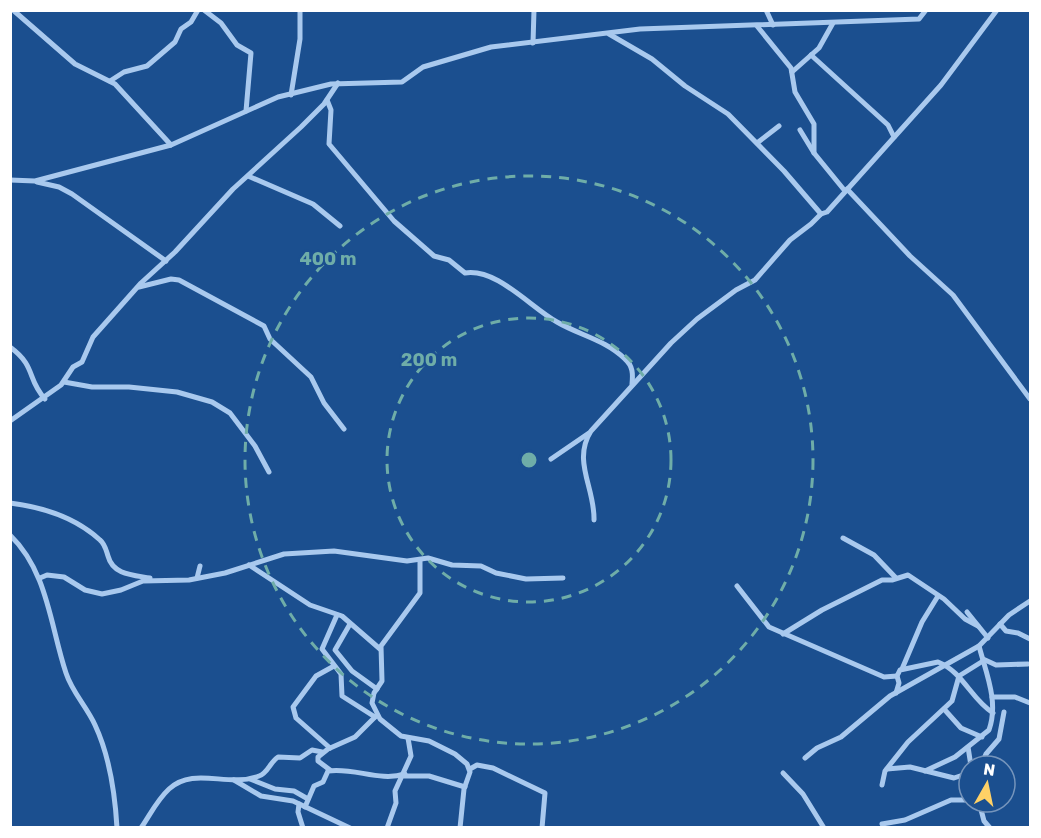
<svg xmlns="http://www.w3.org/2000/svg" width="1041" height="838" font-family="Rubik,sans-serif">
	<rect width="100%" height="100%" fill="#1b4f8f"/>
	<g fill="none" stroke-linecap="round" stroke-linejoin="round">
		<g stroke="#a9c9ee" stroke-width="5">
			<polyline points="13,10 75,64 115,84 171,145"/>
			<polyline points="204,10 221,23 237,45 251,53 246,111"/>
			<polyline points="766,10 773,25"/>
			<polyline points="757,26 791,68 795,92 814,124 814,153"/>
			<polyline points="609,34 652,59 685,86 728,114 784,171 821,214"/>
			<polyline points="533,43 534,10"/>
			<polyline points="811,55 888,125 894,137"/>
			<polyline points="792,72 819,48 833,23"/>
			<polyline points="110,81 124,72 147,66 175,42 181,29 191,22 198,10"/>
			<polyline points="291,95 300,39 300,10"/>
			<path d="M327,100L331,110L329,144L394,221L434,256L449,260L465,273C497,268 530,307 557,322C579,335 606,340 625,359C633,366 633,374 632,384"/>
			<polyline points="800,130 814,153 845,191"/>
			<polyline points="757,143 779,126"/>
			<polyline points="248,176 313,204 340,226"/>
			<polyline points="10,180 35,181 171,145 278,97 331,84 402,82 423,67 491,47 640,29 919,19 926,10"/>
			<polyline points="37,182 59,187 72,194 166,261"/>
			<polyline points="847,189 910,256 953,295 1030,399"/>
			<polyline points="139,287 171,279 179,280 264,326 270,339 311,377 324,403 344,429"/>
			<path d="M10,347C37,367 26,378 45,399"/>
			<polyline points="64,382 92,387 129,387 177,392 212,402 230,413 255,446 269,472"/>
			<polyline points="10,421 61,385 73,367 82,362 93,337 141,283 175,252 233,189 301,127 324,104 338,83"/>
			<polyline points="551,459 589,433"/>
			<path d="M10,503C42,507 75,517 100,540C105,544 106,550 108,556C113,575 133,575 150,578"/>
			<path d="M594,520C595,488 572,461 591,431L671,343L697,319L736,290L755,280L790,240L811,224L821,214L827,212L941,85L997,10"/>
			<path d="M10,535C48,572 50,625 66,673C72,692 87,707 95,725C110,757 115,793 117,828"/>
			<polyline points="843,538 874,555 896,578"/>
			<polyline points="420,560 420,593 381,646 382,681 374,693 372,703 380,719 401,736 429,741 455,754 467,764 470,772 464,789 460,828"/>
			<polyline points="249,565 310,605 342,616 380,649"/>
			<polyline points="40,578 47,575 64,577 85,590 102,594 121,590 143,581 189,580 225,573 284,554 334,551 407,561 428,558 452,565 481,566 496,573 526,579 563,578"/>
			<polyline points="197,578 200,566"/>
			<polyline points="737,586 769,627 884,677 897,676"/>
			<polyline points="967,612 988,638"/>
			<polyline points="337,615 322,649 341,674 342,696 375,717"/>
			<polyline points="350,624 335,650 352,671 377,689"/>
			<polyline points="1000,624 1006,631 1018,633 1030,639"/>
			<polyline points="783,634 822,610 882,580 892,580 908,575 944,599 965,619 978,626"/>
			<polyline points="983,659 996,665 1028,664"/>
			<polyline points="902,669 922,622 938,596"/>
			<path d="M896,693L899,683L897,676L900,670L938,662C963,672 971,699 993,713"/>
			<polyline points="992,697 1015,697 1030,703"/>
			<polyline points="944,709 961,728 982,737"/>
			<polyline points="968,747 971,766"/>
			<polyline points="330,748 296,718 293,707 316,676 334,666"/>
			<polyline points="805,758 817,748 841,737 890,696 979,646 1009,615 1030,601"/>
			<polyline points="981,766 986,754 999,739 1004,712"/>
			<polyline points="470,769 477,765 493,768 545,793 542,828"/>
			<polyline points="887,769 910,767 954,778 969,773"/>
			<polyline points="330,770 318,761 318,757 328,749 355,737 377,715"/>
			<path d="M925,771L955,757L989,730C999,702 986,673 979,646"/>
			<polyline points="783,773 803,794 824,828"/>
			<polyline points="404,776 429,776 465,787"/>
			<polyline points="250,779 275,789 294,791 308,799"/>
			<polyline points="234,780 261,796 293,801 350,828"/>
			<polyline points="882,785 885,771 908,742 952,701 959,676 983,661"/>
			<polyline points="979,802 984,821 990,828"/>
			<polyline points="299,804 298,812 303,828"/>
			<path d="M305,807L314,786L323,782L328,771C354,767 379,782 405,774"/>
			<polyline points="882,824 905,820 951,800 969,800"/>
			<path d="M141,828C150,815 157,800 169,789C194,766 228,788 259,776C268,773 270,762 278,757L300,758L312,750L322,752"/>
			<polyline points="387,828 396,803 395,791 411,756 408,738"/>
		</g>
	</g>
	<g fill="none" stroke="#6fada8" stroke-width="3" stroke-dasharray="10 8">
		<circle cx="529" cy="460" r="142"/>
		<circle cx="529" cy="460" r="284"/>
	</g>
	<circle cx="529" cy="460" r="9" fill="#6fada8" stroke="#1b4f8f" stroke-width="3"/>
	<g font-size="18" text-anchor="middle" font-weight="bold" fill="#6fada8" stroke="#1b4f8f" stroke-width="4.5" stroke-linejoin="round" paint-order="stroke">
		<text x="328" y="265">400 m</text>
		<text x="429" y="366">200 m</text>
	</g>
	<rect width="1041" height="838" fill="none" stroke="#ffffff" stroke-width="24"/>
	<g transform="translate(987 784) rotate(9)"><circle r="28" fill="#1b4f8f" stroke="#7695bc" stroke-width="1.5"/>
	<path d="M0-4.5L10 22L0 15L-10 22Z" fill="#ffd166"/>
	<text y="-9" font-size="16" font-weight="bold" text-anchor="middle" fill="#ffffff">N</text>
	</g>
</svg>
